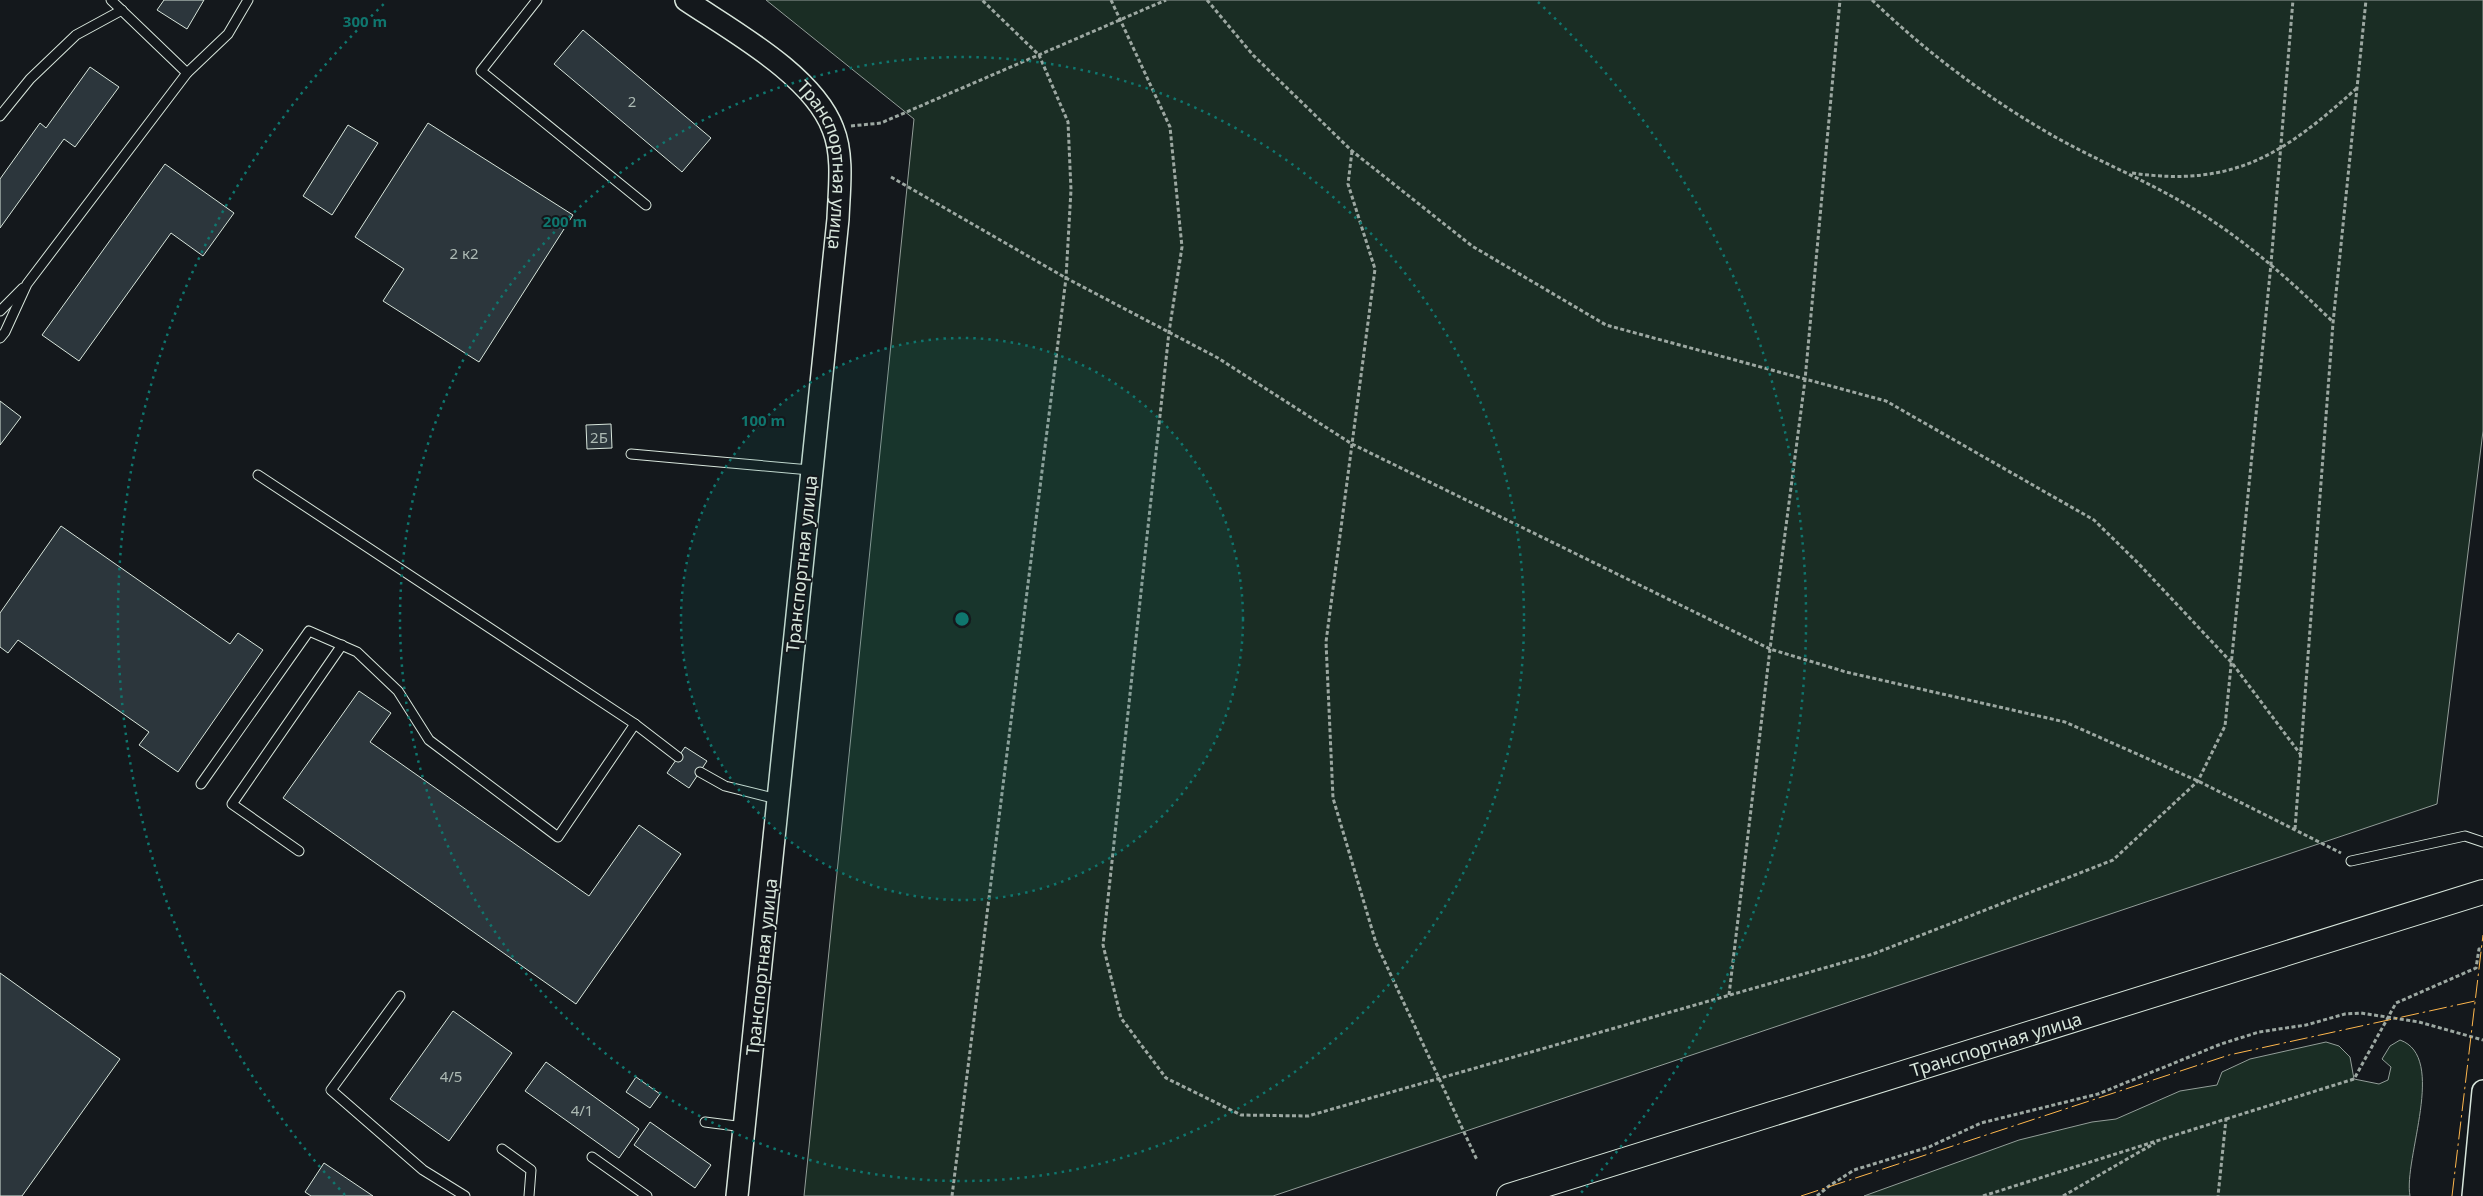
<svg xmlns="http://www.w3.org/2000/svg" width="2483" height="1196" font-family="'Noto Sans',sans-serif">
	<rect width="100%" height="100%" fill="#14181c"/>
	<g fill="#1a2d24" stroke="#939e99">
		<polygon points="766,0 2483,0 2483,431 2437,804 1273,1196 804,1196 914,119"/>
		<path d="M2400,1040C2448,1057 2403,1159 2410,1196H1864L2019,1140L2092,1122L2116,1119L2180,1091L2217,1085L2222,1072L2250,1059L2326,1042L2339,1046L2350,1057L2354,1079L2379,1084L2388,1080L2391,1067L2382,1059L2390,1046Z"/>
	</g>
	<g fill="#2c363c" stroke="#d8e6dc">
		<polygon points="164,0 204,0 187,29 157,10"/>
		<polygon points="583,30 711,138 682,172 554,64"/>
		<polygon points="90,67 119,87 75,147 64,139 0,228 0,179 40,123 46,128"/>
		<polygon points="428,123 573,215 479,362 383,301 404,269 355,237"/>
		<polygon points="348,125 378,143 332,215 303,196"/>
		<polygon points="165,164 234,213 203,256 171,233 79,361 42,335"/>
		<polygon points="0,401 21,417 0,445"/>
		<polygon points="611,424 612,448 587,449 586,425"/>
		<polygon points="61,526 230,644 238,633 263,650 178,772 139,745 149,732 18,640 8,653 0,647 0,613"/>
		<polygon points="359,691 391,713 370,742 589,896 639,825 681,854 576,1004 283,798"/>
		<polygon points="685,747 707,761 689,788 667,773"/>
		<polygon points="0,973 120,1059 22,1196 0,1196"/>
		<polygon points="453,1011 512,1053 449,1141 390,1099"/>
		<polygon points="546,1062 639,1129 619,1158 525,1091"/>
		<polygon points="636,1077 660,1094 650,1108 626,1092"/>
		<polygon points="650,1122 711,1165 695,1188 634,1145"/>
		<polygon points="324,1163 373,1196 311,1196 305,1192"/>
	</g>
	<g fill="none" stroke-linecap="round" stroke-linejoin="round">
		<defs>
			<g id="service">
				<polyline points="111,0 187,73"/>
				<polyline points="537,0 481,71 646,205"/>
				<polyline points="0,116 30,79 76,35 122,10"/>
				<polyline points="0,311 23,288"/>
				<polyline points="0,338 5,332 27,284 187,73 228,34 248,0"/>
				<polyline points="631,454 810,470"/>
				<polyline points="258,475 635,724 678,757"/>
				<polyline points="700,772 725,786 777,799"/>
				<polyline points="201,784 309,631 357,652 398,691 429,740 558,837 635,724"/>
				<polyline points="299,851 232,804 342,645"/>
				<polyline points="2351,861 2465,836 2483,842"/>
				<polyline points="400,996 331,1090 423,1170 465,1196"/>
				<polyline points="705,1122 744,1127"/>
				<polyline points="502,1149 531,1170 529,1196"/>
				<polyline points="592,1157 647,1196"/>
			</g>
			<g id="tertiary">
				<path id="s1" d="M686,0C732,31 813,75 833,129C844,156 839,191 838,219L737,1196"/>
				<polyline points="2473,1196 2483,1091"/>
			</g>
			<g id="secondary">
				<path id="s2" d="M1509,1196L2483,892"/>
			</g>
		</defs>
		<use href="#service" stroke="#d8e6dc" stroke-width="11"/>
		<use href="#tertiary" stroke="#d8e6dc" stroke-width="24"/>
		<use href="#secondary" stroke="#d8e6dc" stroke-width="26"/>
		<g stroke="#9da8a2" stroke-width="3" stroke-dasharray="4 2.5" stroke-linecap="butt">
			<polyline points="1111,0 1170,127 1182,247 1169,332 1103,945 1121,1018 1166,1078 1241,1115 1308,1116 1873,954 2113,860 2198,781 2225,726 2271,264 2293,0"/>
			<polyline points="1207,0 1253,55 1352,151 1472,246 1606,325 1886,401 2094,520 2138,563 2232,663 2301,755"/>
			<path d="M1872,0C1927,53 1990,100 2057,138C2106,165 2157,185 2205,216C2252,246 2293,283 2333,322"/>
			<polyline points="851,126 881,123 1166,0"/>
			<polyline points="1352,151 1348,184 1375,269 1326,642 1333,798 1376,943 1477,1160"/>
			<path d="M2132,173C2235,188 2285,153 2358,87"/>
			<polyline points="891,177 1066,278 1218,358 1352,444 1770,649 1846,672 2065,722 2198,781 2341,853"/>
			<polyline points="2295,829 2333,323 2366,0"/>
			<polyline points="1729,995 1770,649 1805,380 1840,0"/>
			<polyline points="2226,1119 2354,1079 2396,1003 2476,968 2479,949 2483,949"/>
			<polyline points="952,1196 1066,278 1071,190 1068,122 1039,55 982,0"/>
			<polyline points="1817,1196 1829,1186 1854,1170 1929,1147 1981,1123 2098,1094 2221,1044 2259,1032 2306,1025 2345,1014 2361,1013 2419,1022 2483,1040"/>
			<polyline points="1983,1196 2226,1119 2218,1196"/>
			<polyline points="2063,1196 2155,1143"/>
		</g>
		<use href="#service" stroke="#14181c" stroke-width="9"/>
		<use href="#tertiary" stroke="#14181c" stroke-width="21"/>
		<use href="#secondary" stroke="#14181c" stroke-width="24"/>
		<g stroke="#ffb74d" stroke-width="1" stroke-dasharray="18 4 2.5 4" stroke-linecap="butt">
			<polyline points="1801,1196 2229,1055 2475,1001"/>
			<polyline points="2452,1196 2483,935"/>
		</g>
	</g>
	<circle cx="962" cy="619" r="281" fill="#0f766e" fill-opacity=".12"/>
	<g fill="none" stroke="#0f766e" stroke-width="2.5" stroke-dasharray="2.5 5">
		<circle cx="962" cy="619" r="281"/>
		<circle cx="962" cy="619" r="562"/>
		<path d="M345 1195A844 844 0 0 1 386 2M1538 2A844 844 0 0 1 1579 1195"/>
	</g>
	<g text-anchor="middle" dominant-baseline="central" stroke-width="4" stroke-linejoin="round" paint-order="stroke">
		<g font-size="15" fill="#adbab4">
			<text x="632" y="101">2</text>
			<text x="464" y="253">2 к2</text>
			<text x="599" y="437">2Б</text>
			<text x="451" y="1076">4/5</text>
			<text x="582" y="1110">4/1</text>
		</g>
		<g font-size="18" fill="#d8e6dc" stroke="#14181c">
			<text stroke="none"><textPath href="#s1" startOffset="231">Транспортная улица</textPath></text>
			<text transform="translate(801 564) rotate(-84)">Транспортная улица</text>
			<text transform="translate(761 967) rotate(-84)">Транспортная улица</text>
			<text stroke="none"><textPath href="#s2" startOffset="510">Транспортная улица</textPath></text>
		</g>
	</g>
	<circle cx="962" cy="619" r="8" fill="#0f766e" stroke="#14181c" stroke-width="2.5"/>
	<g font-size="15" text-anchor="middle" font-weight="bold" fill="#0f766e" stroke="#14181c" stroke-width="4" stroke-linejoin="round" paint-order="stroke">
		<text x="365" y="27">300 m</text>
		<text x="565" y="227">200 m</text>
		<text x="763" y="426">100 m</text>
	</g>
</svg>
